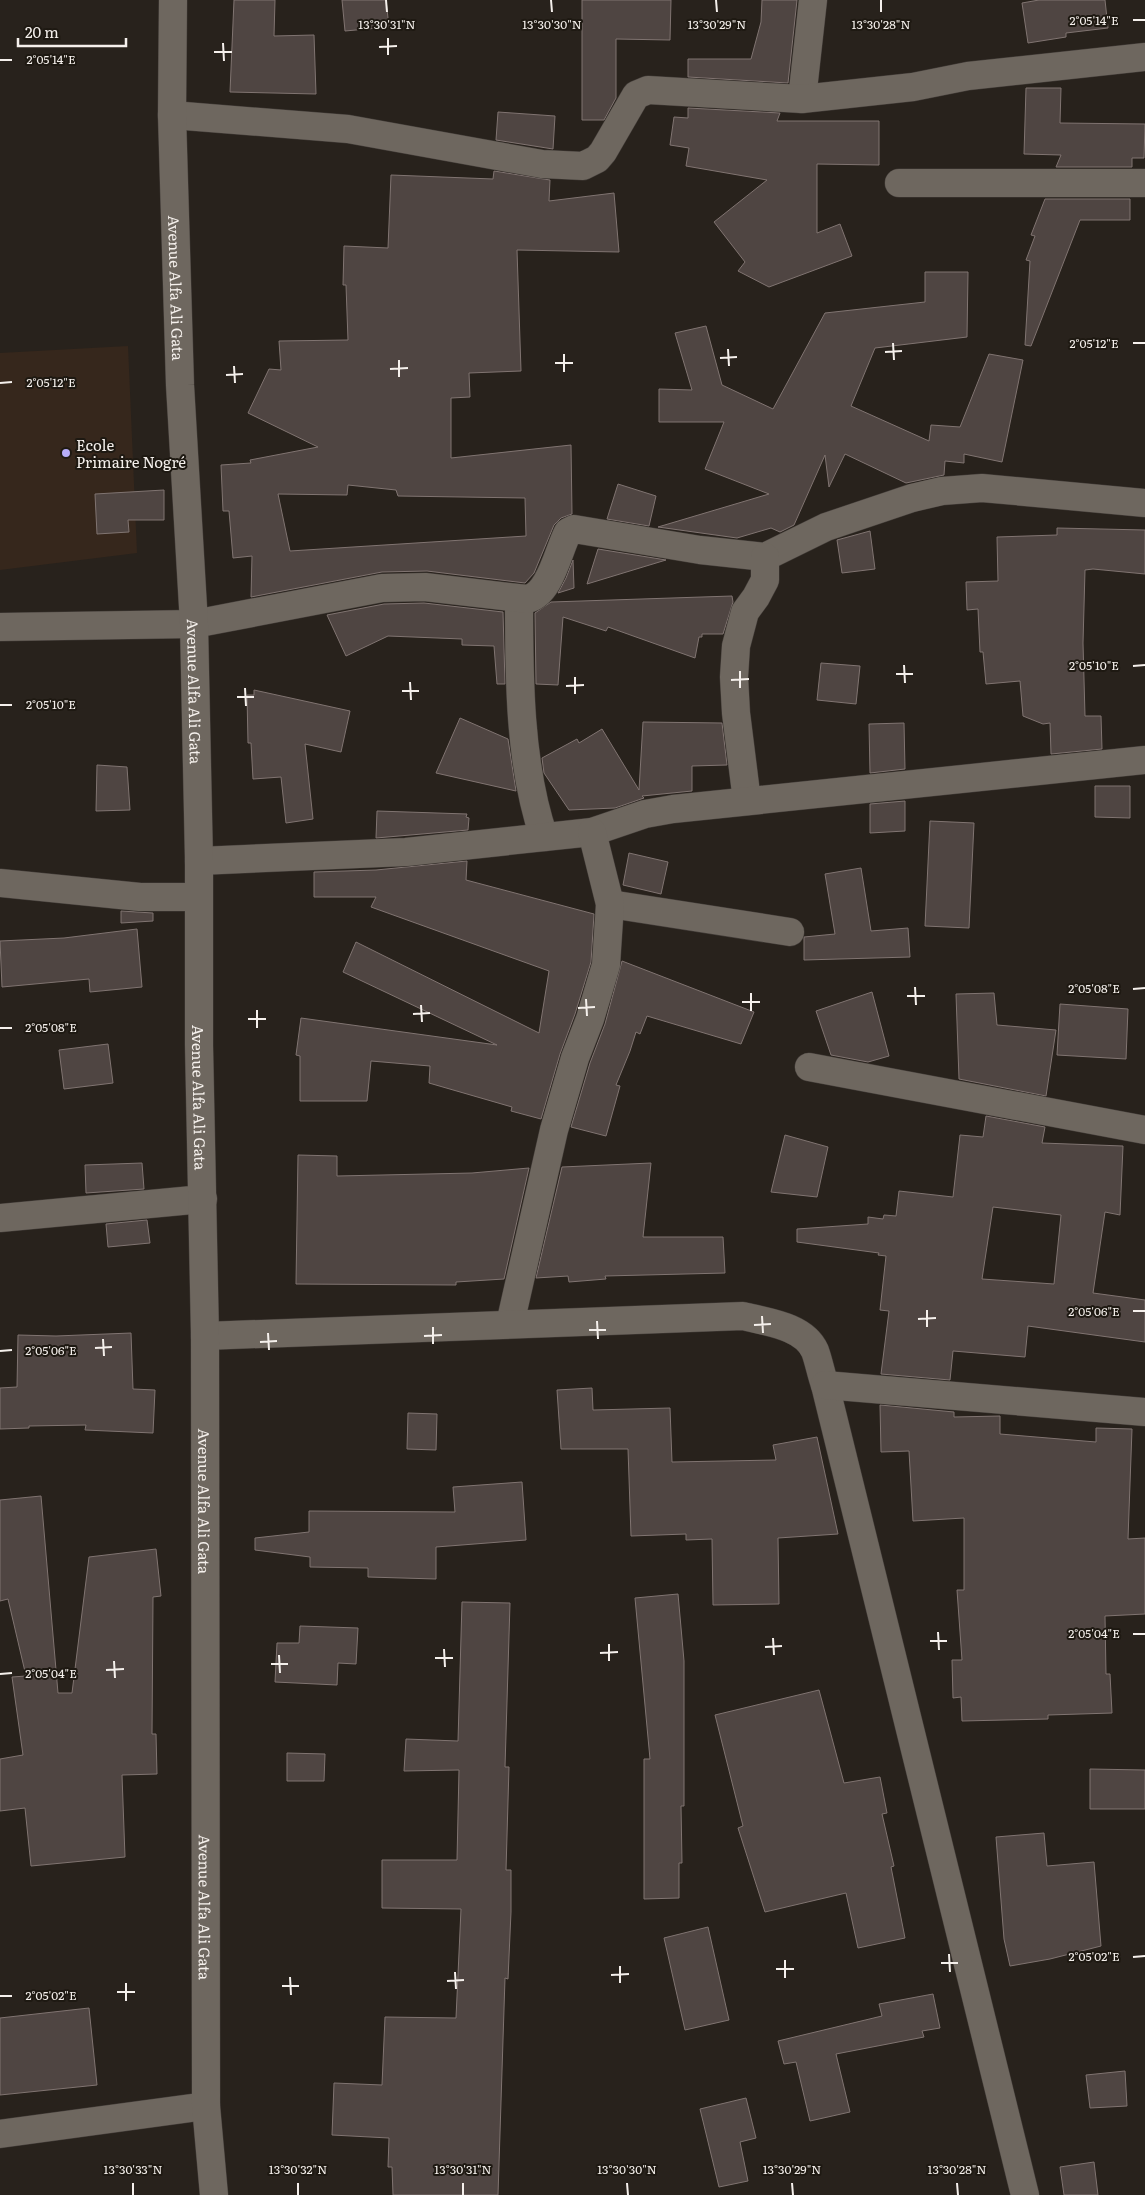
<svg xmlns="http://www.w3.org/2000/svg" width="1145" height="2195" font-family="Literata,serif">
	<rect width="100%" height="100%" fill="#28221c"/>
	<polygon fill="#36271c" points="128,346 137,553 0,570 0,353"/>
	<g fill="#4f4542" stroke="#807471" fill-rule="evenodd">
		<polygon points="234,0 275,0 274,36 314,35 316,94 230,92"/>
		<polygon points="342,0 386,0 389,27 345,31"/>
		<polygon points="582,0 671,0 670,40 616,39 616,98 604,120 582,120"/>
		<polygon points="762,0 797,0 788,83 688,77 688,59 751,59 761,22"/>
		<polygon points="1039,0 1105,0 1108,28 1066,33 1066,37 1028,43 1022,3"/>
		<polygon points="1026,88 1061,88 1060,123 1145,124 1144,158 1132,158 1132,167 1056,167 1061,155 1024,154"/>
		<polygon points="688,108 780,113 777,121 879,121 879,165 817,164 817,233 840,224 852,256 769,287 738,271 745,262 714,222 767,180 686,166 689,148 670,145 674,117 688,118"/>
		<polygon points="498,112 555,116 553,149 496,140"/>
		<path d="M494,171L550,180L549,201L614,193L619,252L517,250L521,371L469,373L470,397L451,398V458L571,445L572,514L561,518L554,525L534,573L525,583L427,571L382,572L251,597L252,556L233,558L229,511H223L221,465L251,463L250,460L318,447L248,413L269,369L281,370L279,341L348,340L346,285H343L344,246L388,248L391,175L493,179ZM348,485L396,490L398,496L525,498L526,536L290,551L278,494L347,495Z"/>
		<polygon points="1045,199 1130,199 1130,220 1080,220 1031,346 1025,345 1030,261 1026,260 1035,236 1031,235"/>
		<polygon points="925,272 968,272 967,337 875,348 851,406 929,441 931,425 960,427 989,354 1023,360 1002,462 964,454 964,463 945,461 944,475 906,483 845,454 829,487 825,455 794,525 780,532 771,528 737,538 658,527 769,494 705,469 724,422 659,422 659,389 692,390 675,333 706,326 722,385 773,409 825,313 925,302"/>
		<polygon points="618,484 656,496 649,526 607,519"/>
		<polygon points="164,490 164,520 128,520 129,532 97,534 95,494"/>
		<polygon points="1057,528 1145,530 1145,574 1093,569 1085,570 1083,643 1085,716 1101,716 1102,749 1051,754 1050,723 1043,724 1023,716 1020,681 986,684 983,652 980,652 978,609 967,610 966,582 998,581 997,537 1057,535"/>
		<polygon points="870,531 875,569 842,573 837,540"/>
		<polygon points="598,549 666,560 587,584"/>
		<polygon points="573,560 574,588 558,593 566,578"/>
		<polygon points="732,596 733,602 723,634 702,634 702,637 699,637 695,658 608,627 606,631 563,617 558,685 536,684 535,613 551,602"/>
		<polygon points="424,603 503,612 505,684 497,684 494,646 462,645 462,639 388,636 346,656 327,615 384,604"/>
		<polygon points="821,663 860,666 856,704 817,700"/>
		<polygon points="254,690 350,711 341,752 305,744 313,819 286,823 281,777 253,779 251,743 248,743 247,695 254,695"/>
		<polygon points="460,718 508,739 516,791 436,773"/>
		<polygon points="643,722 722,723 727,765 692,766 692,791 642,796 644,798 615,808 569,810 544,773 542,758 577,739 579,743 602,729 639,790"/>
		<polygon points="904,723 905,769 870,773 869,724"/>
		<polygon points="97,765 127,767 130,810 96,811"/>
		<polygon points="1095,786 1130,786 1130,818 1095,817"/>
		<polygon points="905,801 905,831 870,833 870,804"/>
		<polygon points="377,811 467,814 466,817 469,818 468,830 376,838"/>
		<polygon points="930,821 974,823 969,928 925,926"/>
		<polygon points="629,853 668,862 661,894 623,885"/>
		<polygon points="467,861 466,880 594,914 591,962 575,1014 560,1054 541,1119 511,1111 512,1107 429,1083 430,1066 371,1061 367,1101 300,1101 300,1056 296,1055 301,1018 497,1045 343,972 356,942 539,1033 549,971 371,907 376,897 314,897 314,872 376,870"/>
		<polygon points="861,868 871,931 908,928 910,957 804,960 804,937 835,934 825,874"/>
		<polygon points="121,911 153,913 153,921 121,923"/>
		<polygon points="137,929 142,987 90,992 89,979 2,987 0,941 64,938"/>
		<polygon points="622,961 754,1012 741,1044 647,1016 640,1034 636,1032 630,1051 616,1085 620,1086 606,1136 571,1127 590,1063 605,1024"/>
		<polygon points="872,992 889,1056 868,1062 831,1055 816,1011"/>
		<polygon points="994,993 997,1025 1056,1030 1046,1096 959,1079 956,994"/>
		<polygon points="1060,1004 1128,1009 1126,1059 1057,1055"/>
		<polygon points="108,1044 113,1083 64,1089 59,1050"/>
		<path d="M986,1116L1045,1127L1042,1143L1123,1146L1120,1215L1105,1212L1093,1293L1145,1300V1342L1028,1326L1025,1357L953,1351L950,1380L881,1374L889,1311L880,1310L886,1256L878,1255L879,1253L797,1242V1229L868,1224V1217L883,1219L884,1215L896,1216L899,1191L953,1197L960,1135L983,1137ZM993,1207L1061,1215L1054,1284L982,1279Z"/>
		<polygon points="785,1135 828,1147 817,1197 771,1192"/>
		<polygon points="298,1155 337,1156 337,1176 472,1173 529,1168 504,1279 456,1282 456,1285 296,1284"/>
		<polygon points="142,1163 144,1189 86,1193 85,1165"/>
		<polygon points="651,1163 643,1237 723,1237 725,1273 605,1276 606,1279 569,1282 568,1276 536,1278 562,1167"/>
		<polygon points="147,1220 150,1243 108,1247 106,1224"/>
		<polygon points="131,1333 133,1389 155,1390 153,1433 85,1430 86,1425 29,1426 29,1428 0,1429 0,1388 17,1387 18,1335 56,1336"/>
		<polygon points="592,1388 593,1410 670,1408 672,1462 776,1460 773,1445 817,1437 838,1534 778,1538 779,1604 713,1605 712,1539 686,1540 686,1534 631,1536 628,1449 561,1449 557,1390"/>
		<polygon points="880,1405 954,1412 954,1417 1000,1416 1000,1434 1096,1442 1096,1428 1132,1429 1128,1539 1145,1538 1145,1614 1105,1616 1106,1674 1110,1674 1112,1713 1048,1715 1048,1719 962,1721 961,1697 953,1698 952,1660 962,1660 957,1590 964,1590 964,1518 913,1521 909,1451 881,1452"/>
		<polygon points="408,1413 437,1414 436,1450 407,1449"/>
		<polygon points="522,1482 526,1540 436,1547 436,1579 368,1577 368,1568 310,1567 310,1557 255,1550 255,1538 309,1532 309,1511 455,1512 453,1487"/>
		<polygon points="41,1496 58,1693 72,1693 89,1557 156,1549 161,1596 153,1597 152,1734 156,1734 157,1774 122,1775 125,1857 31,1866 25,1808 0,1811 0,1759 23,1755 12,1677 26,1676 8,1599 0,1601 0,1500"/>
		<polygon points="678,1594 684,1661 684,1806 681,1806 682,1863 679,1863 679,1898 644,1899 644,1759 650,1759 635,1598"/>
		<polygon points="462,1602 510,1603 505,1767 509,1767 506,1870 511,1870 511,1912 508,1979 505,1978 498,2195 393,2195 392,2167 388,2167 389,2138 332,2135 334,2083 382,2085 385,2017 456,2018 461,1909 382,1908 382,1860 457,1860 459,1770 404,1771 406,1739 458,1741"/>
		<polygon points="300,1626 358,1628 356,1664 338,1663 337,1685 275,1682 277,1643 299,1643"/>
		<polygon points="819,1690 844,1783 880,1777 887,1813 882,1814 894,1866 891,1867 905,1938 858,1948 846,1893 765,1912 738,1828 743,1826 715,1715"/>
		<polygon points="287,1753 325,1754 324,1781 287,1781"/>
		<polygon points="1090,1769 1145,1770 1145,1809 1090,1809"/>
		<polygon points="1044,1833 1047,1866 1094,1862 1101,1946 1050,1959 1010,1966 1004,1939 996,1837"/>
		<polygon points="708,1927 729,2020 685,2030 664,1938"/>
		<polygon points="933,1994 940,2028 922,2031 924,2037 836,2054 850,2112 810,2121 796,2062 784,2064 778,2041 882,2016 879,2004"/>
		<polygon points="89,2008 97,2085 0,2095 0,2018"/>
		<polygon points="1125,2071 1127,2106 1090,2108 1086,2075"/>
		<polygon points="746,2098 756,2138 740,2142 748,2181 719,2187 700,2109"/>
		<polygon points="1094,2162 1098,2195 1064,2195 1060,2167"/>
	</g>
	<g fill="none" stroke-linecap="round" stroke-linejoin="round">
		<defs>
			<g id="minor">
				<polyline points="802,99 813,0"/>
				<polyline points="172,115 348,129 542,164 583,166 597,159 603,152 636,95 648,90 802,99 913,87 968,76 1145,57"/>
				<polyline points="899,183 1145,183"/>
				<path d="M519,599C519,675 519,765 544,837"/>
				<path d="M0,627L194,624L382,588L425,587L527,599C550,595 558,551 568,532L574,529L700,550L765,557L826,527L912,498L942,491L982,488L1145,503"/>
				<polyline points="747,801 736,713 734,677 736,646 745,612 756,597 765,580 765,557"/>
				<polyline points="199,861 406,852 592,832 645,814 673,809 1145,760"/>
				<polyline points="0,883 140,897 198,897"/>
				<polyline points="610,904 790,932"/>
				<polyline points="809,1067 1145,1130"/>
				<polyline points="0,1218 203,1199"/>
				<polyline points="510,1324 554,1130 575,1058 590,1019 606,965 610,904 592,832"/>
				<path d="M205,1336L743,1316C767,1322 804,1326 815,1351C819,1362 821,1374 825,1385L1025,2195"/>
				<polyline points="825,1385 1145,1412"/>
				<polyline points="0,2134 206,2106"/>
			</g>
			<g id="tertiary">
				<path id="s1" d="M173,0L172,115L180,385L194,624L199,861V1045L205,1336L206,2106L214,2195"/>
			</g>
		</defs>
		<use href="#minor" stroke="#433d39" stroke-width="29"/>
		<use href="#tertiary" stroke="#433d39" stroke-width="29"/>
		<use href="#minor" stroke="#6e675f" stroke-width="28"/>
		<use href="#tertiary" stroke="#6e675f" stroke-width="28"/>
	</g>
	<path fill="none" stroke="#f5f0ec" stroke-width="2" d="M386,0L387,12M551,0L552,12M716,0L717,12M881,0V12M1133,20H1145M388,38V55M223,43L224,61M379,47L397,46M214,52H232M0,60H12M893,343L894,360M1133,343H1145M728,349L729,366M885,352L902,351M564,354V372M720,358L737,357M399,360V377M555,363H573M234,366L235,383M390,369L408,368M226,375L243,374M0,383L12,382M904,665L905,683M1133,666L1145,665M740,671V688M896,674H913M575,677V694M731,680L749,679M410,682L411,700M566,686L584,685M245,688L246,706M402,691H419M237,697H254M0,705H12M915,987L916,1005M1133,989L1145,988M751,993V1011M907,996H925M586,999L587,1016M742,1002H760M421,1005L422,1022M578,1008L595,1007M257,1010V1028M413,1014L430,1013M248,1019H266M0,1028H12M927,1310V1327M1133,1311H1145M762,1316L763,1333M918,1319L936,1318M597,1321L598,1339M754,1325L771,1324M433,1327V1344M589,1330H606M268,1333L269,1350M424,1336L442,1335M103,1339L104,1356M260,1342L277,1341M95,1348L112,1347M0,1351L12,1350M938,1632L939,1650M1133,1634H1145M773,1638L774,1655M930,1641H947M609,1644V1661M765,1647L782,1646M444,1649L445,1667M600,1653L618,1652M279,1655L280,1673M435,1658H453M114,1661L115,1678M271,1664H288M106,1670L124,1669M0,1674L12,1673M949,1954L950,1972M1133,1957L1145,1956M785,1960V1978M941,1963H958M620,1966V1983M776,1969H794M455,1972L456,1989M611,1975L629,1974M290,1977L291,1995M447,1981L464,1980M126,1983V2001M282,1986H299M117,1992H135M0,1996H12M133,2183V2195M298,2183V2195M463,2183V2195M627,2183L628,2195M792,2183L793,2195M957,2183L958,2195"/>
	<circle fill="#b6acf8" stroke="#1e1912" stroke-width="2" cx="66" cy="453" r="5"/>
	<g text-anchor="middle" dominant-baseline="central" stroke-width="4" stroke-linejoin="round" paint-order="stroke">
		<g font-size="15" fill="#f5f0ec" stroke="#1e1912">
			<text stroke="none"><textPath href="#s1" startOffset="288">Avenue Alfa Ali Gata</textPath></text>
			<text stroke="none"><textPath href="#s1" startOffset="692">Avenue Alfa Ali Gata</textPath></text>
			<text stroke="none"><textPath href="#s1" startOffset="1098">Avenue Alfa Ali Gata</textPath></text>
			<text stroke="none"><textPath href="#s1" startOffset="1502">Avenue Alfa Ali Gata</textPath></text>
			<text stroke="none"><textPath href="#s1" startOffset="1908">Avenue Alfa Ali Gata</textPath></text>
		</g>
		<g font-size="15" fill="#f5f0ec" stroke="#1e1912" text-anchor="start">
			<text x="76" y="444">Ecole<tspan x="76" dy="17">Primaire Nogré</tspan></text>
		</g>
	</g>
	<g font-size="12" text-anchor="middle" fill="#f5f0ec" stroke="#1e1912" stroke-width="4" stroke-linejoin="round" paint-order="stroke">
		<text x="1094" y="25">2°05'14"E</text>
		<text x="387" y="29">13°30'31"N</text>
		<text x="552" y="29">13°30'30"N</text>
		<text x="717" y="29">13°30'29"N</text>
		<text x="881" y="29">13°30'28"N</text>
		<text x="51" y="64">2°05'14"E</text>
		<text x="1094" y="348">2°05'12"E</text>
		<text x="51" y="387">2°05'12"E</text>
		<text x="1094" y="670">2°05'10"E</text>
		<text x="51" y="709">2°05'10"E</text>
		<text x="1094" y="993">2°05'08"E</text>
		<text x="51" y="1032">2°05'08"E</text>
		<text x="1094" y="1316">2°05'06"E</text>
		<text x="51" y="1355">2°05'06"E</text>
		<text x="1094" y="1638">2°05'04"E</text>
		<text x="51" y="1678">2°05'04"E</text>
		<text x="1094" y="1961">2°05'02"E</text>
		<text x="51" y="2000">2°05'02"E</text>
		<text x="133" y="2174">13°30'33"N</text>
		<text x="298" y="2174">13°30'32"N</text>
		<text x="463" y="2174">13°30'31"N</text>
		<text x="627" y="2174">13°30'30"N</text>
		<text x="792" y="2174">13°30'29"N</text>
		<text x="957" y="2174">13°30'28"N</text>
	</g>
	<path d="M18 38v8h108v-8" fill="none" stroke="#f5f0ec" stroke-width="2.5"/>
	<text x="25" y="38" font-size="15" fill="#f5f0ec" stroke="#1e1912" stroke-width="4" paint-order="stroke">20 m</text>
</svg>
